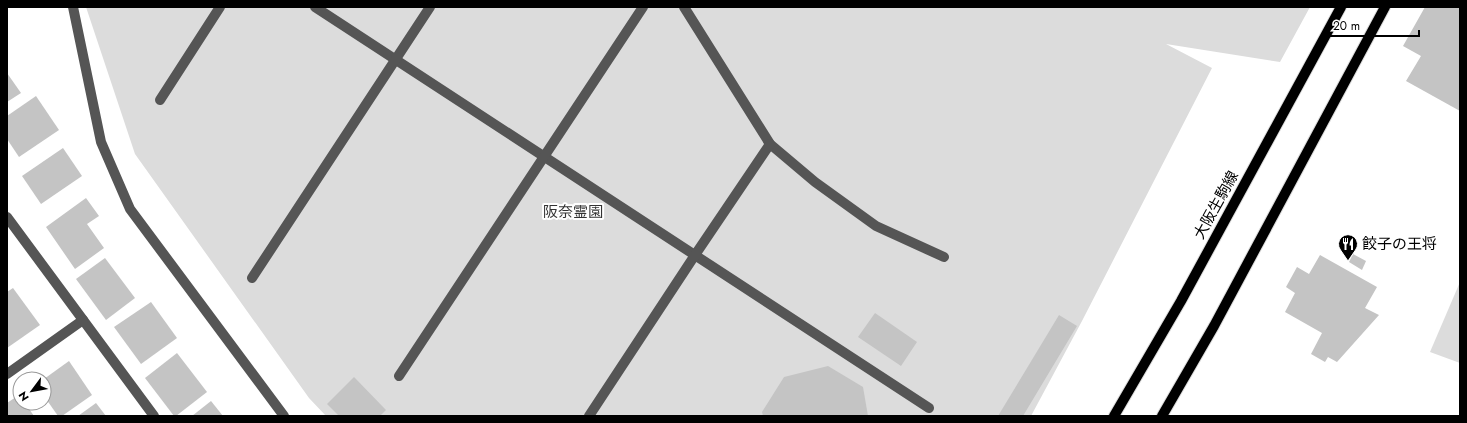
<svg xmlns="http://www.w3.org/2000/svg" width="1467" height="423" font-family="Jost,'Noto Sans JP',sans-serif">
	<rect width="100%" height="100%" fill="#fff"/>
	<g fill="#dcdcdc">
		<polygon points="86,7 1310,7 1280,62 1166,44 1212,68 1082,321 1031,416 326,416 309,398 135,154"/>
		<polygon points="1460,282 1460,363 1430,352"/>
	</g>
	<g fill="#c4c4c4">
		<polygon points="1425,7 1460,7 1460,111 1406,81 1421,56 1403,46"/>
		<polygon points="7,73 21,93 7,102"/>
		<polygon points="36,96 59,130 19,157 7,139 7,116"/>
		<polygon points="63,148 82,176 41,204 22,176"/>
		<polygon points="86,198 99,216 87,224 104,248 75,269 46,227"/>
		<polygon points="1353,254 1366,261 1362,270 1349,262"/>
		<polygon points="1320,255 1377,287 1365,308 1379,315 1337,362 1328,357 1325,362 1311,354 1322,333 1285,312 1295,293 1286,287 1297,267 1309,274"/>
		<polygon points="105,258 135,298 106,320 76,279"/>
		<polygon points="13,288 40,325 7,348 7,292"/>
		<polygon points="151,302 177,338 141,364 114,327"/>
		<polygon points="875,313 917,342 901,366 858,337"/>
		<polygon points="1059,315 1077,326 1023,416 998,416"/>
		<polygon points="177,353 207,392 176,416 174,416 145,378"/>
		<polygon points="69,361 92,395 62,416 58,416 44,396 44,379"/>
		<polygon points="828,366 863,387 868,416 763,416 762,412 784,377"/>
		<polygon points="354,377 386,410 380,416 339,416 327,404"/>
		<polygon points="19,395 20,403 25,403 34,416 7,416 7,403"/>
		<polygon points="211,401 223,416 192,416"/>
		<polygon points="96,403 106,416 78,416"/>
	</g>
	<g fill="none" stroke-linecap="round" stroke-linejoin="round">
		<defs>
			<g id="major">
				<polyline points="1114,416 1181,301 1341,7"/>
				<polyline points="1162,416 1214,326 1385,7"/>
			</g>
		</defs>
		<use href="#major" stroke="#dbdbdb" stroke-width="12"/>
		<g stroke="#555" stroke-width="10">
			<polyline points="73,7 101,142 130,209 284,416"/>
			<polyline points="315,7 929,408"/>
			<polyline points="684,7 770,144 815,182 876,226 944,257"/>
			<polyline points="160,100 220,7"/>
			<polyline points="7,217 154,416"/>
			<polyline points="252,278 430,7"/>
			<polyline points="7,374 83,320"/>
			<polyline points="399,376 643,7"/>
			<polyline points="589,416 695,255 770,144"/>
		</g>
		<use href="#major" stroke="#000" stroke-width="10"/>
	</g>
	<defs>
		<symbol id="restaurant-pin" viewBox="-11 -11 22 30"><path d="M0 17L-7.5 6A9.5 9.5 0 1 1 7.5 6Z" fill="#000" stroke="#fff"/><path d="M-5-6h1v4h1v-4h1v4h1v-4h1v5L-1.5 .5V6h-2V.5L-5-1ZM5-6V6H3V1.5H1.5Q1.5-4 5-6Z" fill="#fff"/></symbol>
	</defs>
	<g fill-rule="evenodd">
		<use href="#restaurant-pin" x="1337" y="233" width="22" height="30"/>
	</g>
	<g text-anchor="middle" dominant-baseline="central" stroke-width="4" stroke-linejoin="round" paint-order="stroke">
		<g font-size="15" fill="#000" stroke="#fff">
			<text transform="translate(1216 205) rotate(-61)">大阪生駒線</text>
		</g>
		<g font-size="15" fill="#333" stroke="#fff">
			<text x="573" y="212">阪奈霊園</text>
		</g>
		<g font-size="15" fill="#000" stroke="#fff" text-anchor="start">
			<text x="1362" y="244">餃子の王将</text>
		</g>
	</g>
	<rect width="1467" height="423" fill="none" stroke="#000000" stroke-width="16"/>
	<g transform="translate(32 391) rotate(238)"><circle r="19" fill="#ffffff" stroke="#999999"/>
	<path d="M0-3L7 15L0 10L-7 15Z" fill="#000000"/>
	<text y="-6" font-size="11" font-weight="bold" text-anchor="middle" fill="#000000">N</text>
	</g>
	<path d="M1327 30v6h92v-6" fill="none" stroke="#000000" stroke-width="2"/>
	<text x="1333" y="30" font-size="12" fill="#000000" stroke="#ffffff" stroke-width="3" paint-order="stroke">20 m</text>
</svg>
